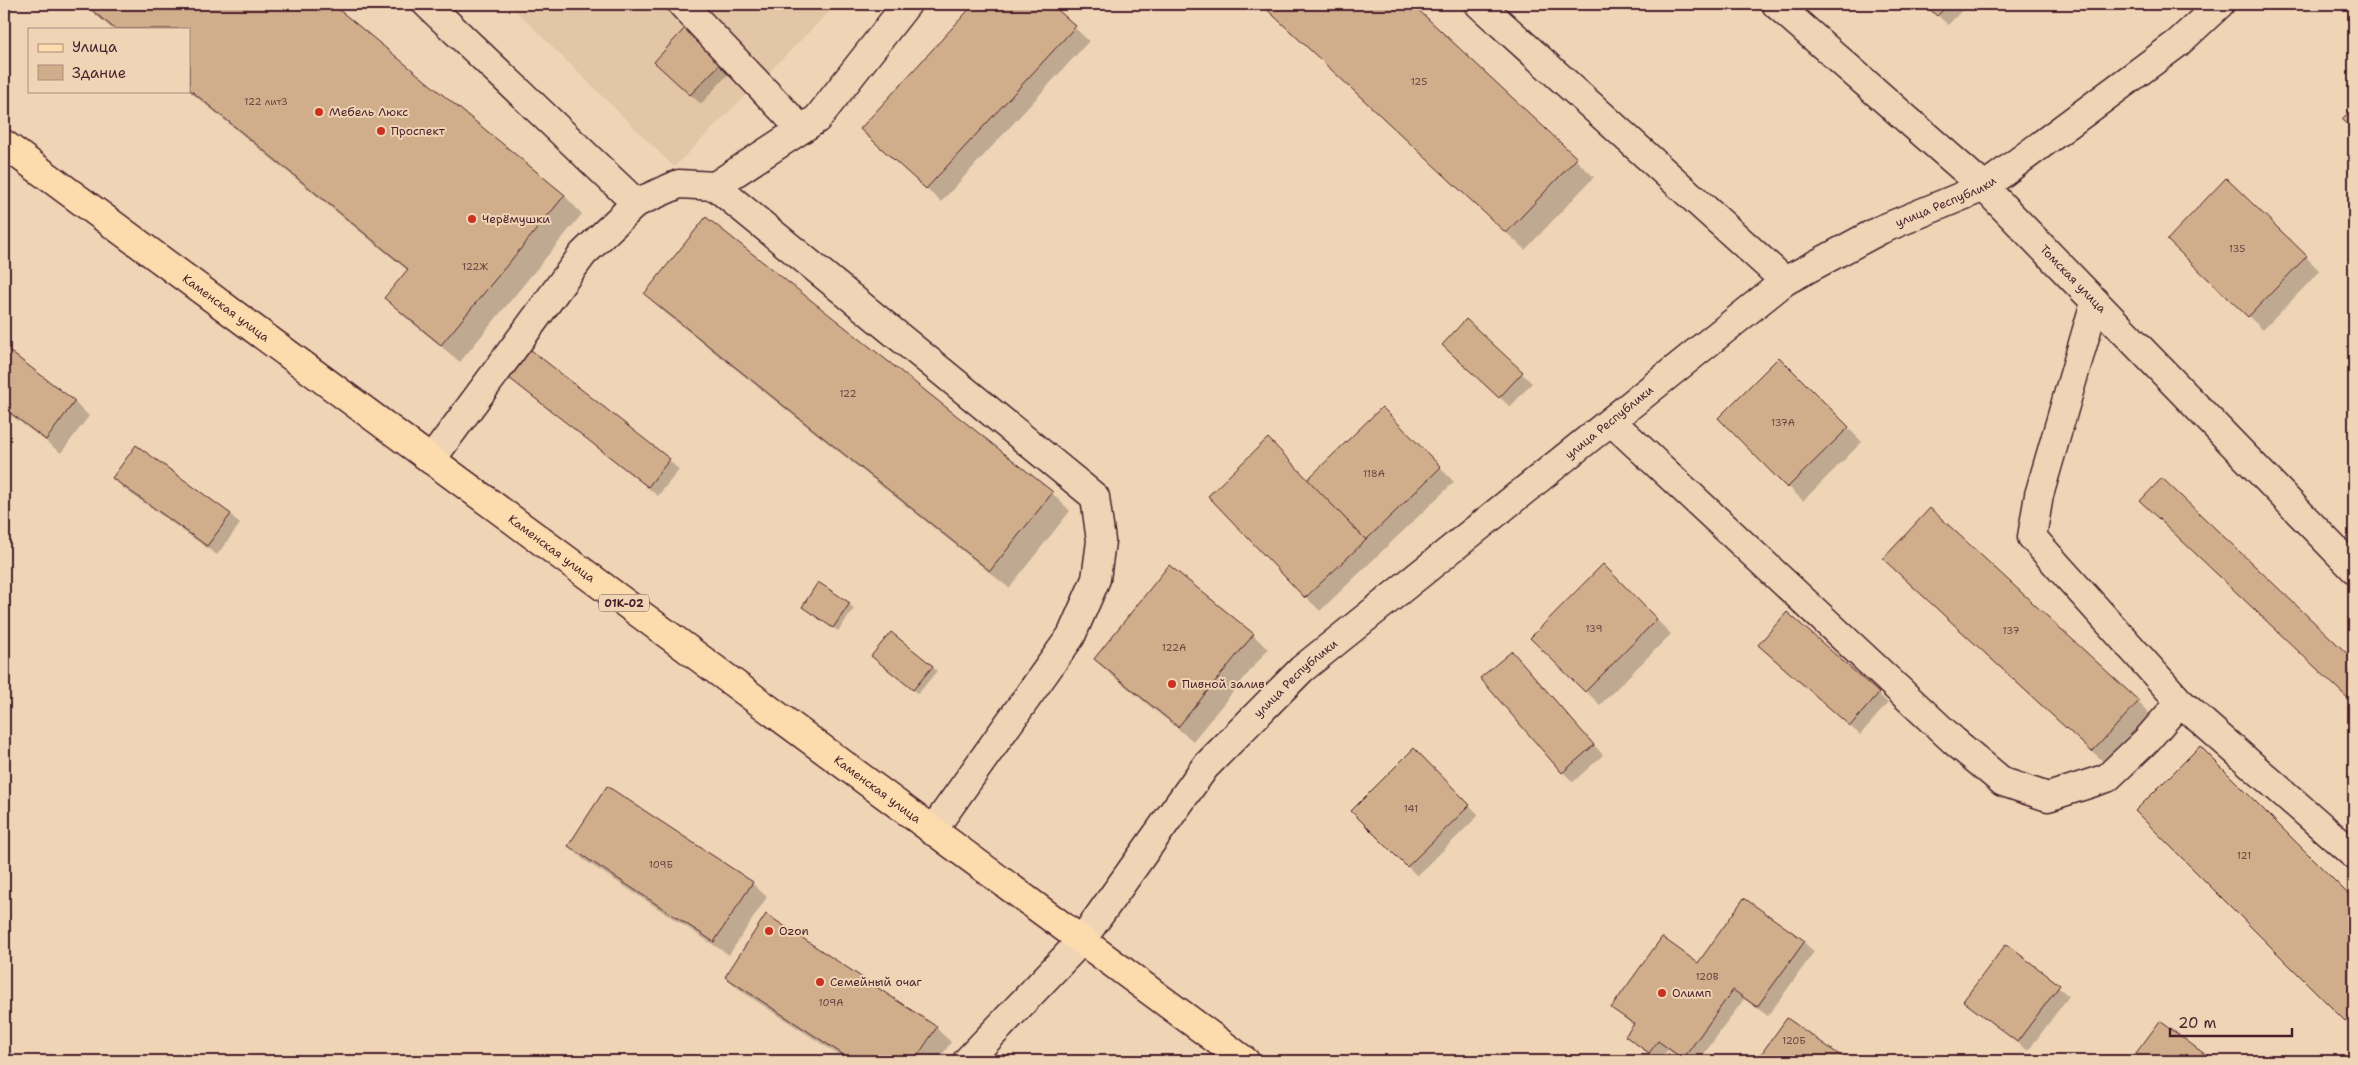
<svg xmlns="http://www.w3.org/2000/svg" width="2358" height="1065" font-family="'Shantell Sans',sans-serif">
	<rect width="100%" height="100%" fill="#efd5b6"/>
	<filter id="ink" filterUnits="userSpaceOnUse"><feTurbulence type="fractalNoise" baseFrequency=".02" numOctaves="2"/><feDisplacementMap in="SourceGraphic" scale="10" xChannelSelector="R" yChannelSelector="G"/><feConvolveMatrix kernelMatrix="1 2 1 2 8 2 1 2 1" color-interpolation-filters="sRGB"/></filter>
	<g filter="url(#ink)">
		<polygon fill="#e3c6a6" points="509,4 837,4 674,167"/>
		<g fill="#0003">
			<polygon points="84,4 330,4 564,195 582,214 460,362 404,316 386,298 408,271 189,91 189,29 112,29"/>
			<polygon points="976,4 1049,4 1089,41 941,202 861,129"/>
			<polygon points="1262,4 1411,4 1594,177 1525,250"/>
			<polygon points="1926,4 1968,4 1948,25"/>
			<polygon points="685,30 730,72 701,104 665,72"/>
			<polygon points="2183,254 2306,257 2320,271 2263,330"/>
			<polygon points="646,294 1052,493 1070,511 1009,588 664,312"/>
			<polygon points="1466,321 1532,383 1510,407 1454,354"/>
			<polygon points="4,348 75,402 89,416 61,453 4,410"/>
			<polygon points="1779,358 1862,442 1803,501 1719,418"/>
			<polygon points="506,374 669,460 679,470 658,496"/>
			<polygon points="1382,409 1454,482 1320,611 1306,597 1307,481"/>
			<polygon points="114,478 230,514 240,524 217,555 123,488"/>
			<polygon points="1603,566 1671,634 1600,705 1532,638"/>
			<polygon points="1899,573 2138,702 2152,716 2107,765"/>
			<polygon points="849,604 854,609 838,631 803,607"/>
			<polygon points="1253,635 1268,649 1193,741 1110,674 1095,659"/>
			<polygon points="1512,652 1603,755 1573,782 1563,772"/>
			<polygon points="1770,655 1878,694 1888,703 1860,735"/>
			<polygon points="877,661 932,666 937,671 918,694"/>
			<polygon points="2200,747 2354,901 2354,1028 2154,829"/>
			<polygon points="1414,750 1479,815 1417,876 1353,811"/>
			<polygon points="607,787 752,883 767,897 729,955 584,860 569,846"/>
			<polygon points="1804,942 1814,952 1768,1016 1744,999 1699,1061 1684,1061 1668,1050 1658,1061 1626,1036 1634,1026 1613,1008 1699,965"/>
			<polygon points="2006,946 2069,996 2028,1051 1965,1001"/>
			<polygon points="726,977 936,1028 951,1042 938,1061 848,1061 741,991"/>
			<polygon points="1787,1020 1845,1061 1758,1061"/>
			<polygon points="2160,1023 2212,1061 2131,1061"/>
		</g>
		<g fill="#d1ae8b" stroke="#4a1f2b">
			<polygon points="84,4 332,4 565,195 441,345 384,298 408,269 189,89 189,29 115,29"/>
			<polygon points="974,4 1051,4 1076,26 926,189 860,129"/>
			<polygon points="1261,4 1412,4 1577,158 1506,233"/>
			<polygon points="1924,4 1949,4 1937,16"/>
			<polygon points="685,28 722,62 690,95 654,62"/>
			<polygon points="2354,107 2354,130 2342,119"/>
			<polygon points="2226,178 2307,256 2248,317 2167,240"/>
			<polygon points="706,217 1053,492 990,571 644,294"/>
			<polygon points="1466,319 1523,372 1499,398 1442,345"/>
			<polygon points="526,346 670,459 648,487 504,374"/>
			<polygon points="4,347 75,401 46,440 4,408"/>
			<polygon points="1779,357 1849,427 1787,488 1718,418"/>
			<polygon points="1382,407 1441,467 1366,540 1307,480"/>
			<polygon points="1268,438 1366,540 1305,598 1208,496"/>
			<polygon points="136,445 231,514 207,546 112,478"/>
			<polygon points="2162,478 2354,660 2354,704 2140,501"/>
			<polygon points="1930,508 2139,701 2092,752 1883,559"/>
			<polygon points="1603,564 1657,619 1585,692 1530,638"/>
			<polygon points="1169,565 1254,634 1178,727 1094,659"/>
			<polygon points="818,582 850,603 833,628 802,607"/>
			<polygon points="1787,612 1879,693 1850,726 1758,645"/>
			<polygon points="891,632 933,666 913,690 871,656"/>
			<polygon points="1512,651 1594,745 1562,773 1480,678"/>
			<polygon points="2200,746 2354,900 2354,1012 2345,1021 2135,811"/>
			<polygon points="1414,748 1470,805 1407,867 1351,811"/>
			<polygon points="607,786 753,882 714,942 568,846"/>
			<polygon points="1744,898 1805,941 1757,1007 1733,990 1683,1059 1658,1041 1649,1053 1625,1036 1634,1024 1611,1008 1662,937 1698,963"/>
			<polygon points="766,914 937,1027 914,1061 853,1061 725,977"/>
			<polygon points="2006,944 2060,985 2017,1042 1963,1001"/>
			<polygon points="1787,1018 1848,1061 1756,1061"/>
			<polygon points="2160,1021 2214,1061 2130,1061"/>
		</g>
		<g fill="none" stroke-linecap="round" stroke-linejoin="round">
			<defs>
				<g id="minor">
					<polyline points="427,4 636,203"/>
					<polyline points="682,4 801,129"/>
					<polyline points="1479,4 1785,281"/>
					<path id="s1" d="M1776,4L1984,187L2354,569"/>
					<polyline points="715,186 817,119 907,4"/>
					<polyline points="2095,302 2039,495 2032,537 2180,702 2354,855"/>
					<polyline points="1611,421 1954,741 2003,782 2048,797 2107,778 2146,741 2180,702"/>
					<polyline points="431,460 583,254 636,203 679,184 715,186 1095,497 1101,541 1096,579 1071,636 932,831"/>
					<path id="s2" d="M967,1061L1081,941L1205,767L1302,669L1785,281L1880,230L1984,187L2178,43L2220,4"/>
				</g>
				<g id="major">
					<path id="s3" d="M4,144L1245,1061"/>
				</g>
			</defs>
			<use href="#minor" stroke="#4a1f2b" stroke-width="31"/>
			<use href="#major" stroke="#4a1f2b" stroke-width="31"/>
			<use href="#minor" stroke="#efd5b6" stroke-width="28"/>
			<use href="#major" stroke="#fcdcac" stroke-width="28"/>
		</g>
	</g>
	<g fill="#c8321e" stroke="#efd5b6" stroke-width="2">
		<circle cx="319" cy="112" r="5"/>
		<circle cx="381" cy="131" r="5"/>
		<circle cx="472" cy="219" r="5"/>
		<circle cx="1172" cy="684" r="5"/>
		<circle cx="769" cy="931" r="5"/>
		<circle cx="820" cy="982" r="5"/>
		<circle cx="1662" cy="993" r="5"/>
	</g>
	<g text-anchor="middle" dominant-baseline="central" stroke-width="4" stroke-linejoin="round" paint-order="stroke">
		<g font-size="10" fill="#6c4343">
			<text x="1419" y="81">125</text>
			<text x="266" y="101">122 лит3</text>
			<text x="2237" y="248">135</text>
			<text x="475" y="266">122Ж</text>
			<text x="848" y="393">122</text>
			<text x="1783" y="422">137А</text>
			<text x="1374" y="473">118А</text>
			<text x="1594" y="628">139</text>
			<text x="2011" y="630">137</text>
			<text x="1174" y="647">122А</text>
			<text x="1411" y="808">141</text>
			<text x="2244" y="855">121</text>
			<text x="661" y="864">109Б</text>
			<text x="1707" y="976">120В</text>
			<text x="831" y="1002">109А</text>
			<text x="1794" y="1040">120Б</text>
		</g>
		<rect fill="#efd5b6" stroke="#7c5655" stroke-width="1" x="599" y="594.5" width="50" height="17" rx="4"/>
		<g font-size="11" font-weight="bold" fill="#4a1f2b">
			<text x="624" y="603">01К-02</text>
		</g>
		<g font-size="12" fill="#4a1f2b" stroke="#efd5b6" text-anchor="start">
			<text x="329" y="112">Мебель Люкс</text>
			<text x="391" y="131">Проспект</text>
			<text x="482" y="219">Черёмушки</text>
			<text x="1182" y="684">Пивной залив</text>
			<text x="779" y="931">Ozon</text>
			<text x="830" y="982">Семейный очаг</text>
			<text x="1672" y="993">Олимп</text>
		</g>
		<g font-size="12" fill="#4a1f2b" stroke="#efd5b6">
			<text stroke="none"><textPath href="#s2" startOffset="1316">улица Республики</textPath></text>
			<text stroke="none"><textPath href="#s1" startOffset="405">Томская улица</textPath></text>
			<text stroke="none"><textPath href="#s3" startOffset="276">Каменская улица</textPath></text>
			<text stroke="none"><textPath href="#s2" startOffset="911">улица Республики</textPath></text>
			<text stroke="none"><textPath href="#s3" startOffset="681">Каменская улица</textPath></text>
			<text stroke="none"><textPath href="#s2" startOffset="506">улица Республики</textPath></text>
			<text stroke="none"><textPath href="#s3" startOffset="1086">Каменская улица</textPath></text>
		</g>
	</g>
	<rect width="2358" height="1065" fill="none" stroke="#efd5b6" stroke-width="20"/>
	<rect x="10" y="10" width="2338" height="1045" fill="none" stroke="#4a1f2b" stroke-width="2" filter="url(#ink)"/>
	<rect x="28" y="28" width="162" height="65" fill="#efd5b6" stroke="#ad8c7e"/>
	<rect x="38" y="44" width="25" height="8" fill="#fcdcac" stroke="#ad8c7e"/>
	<text x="72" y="52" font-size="15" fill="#4a1f2b">Улица</text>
	<rect x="38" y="65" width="25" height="15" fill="#d1ae8b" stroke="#ad8c7e"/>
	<text x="72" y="78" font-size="15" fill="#4a1f2b">Здание</text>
	<path d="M2170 1028v8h122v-8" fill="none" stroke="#4a1f2b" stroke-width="2.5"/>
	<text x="2178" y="1028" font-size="15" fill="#4a1f2b" stroke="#efd5b6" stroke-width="4" paint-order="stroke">20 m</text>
</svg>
